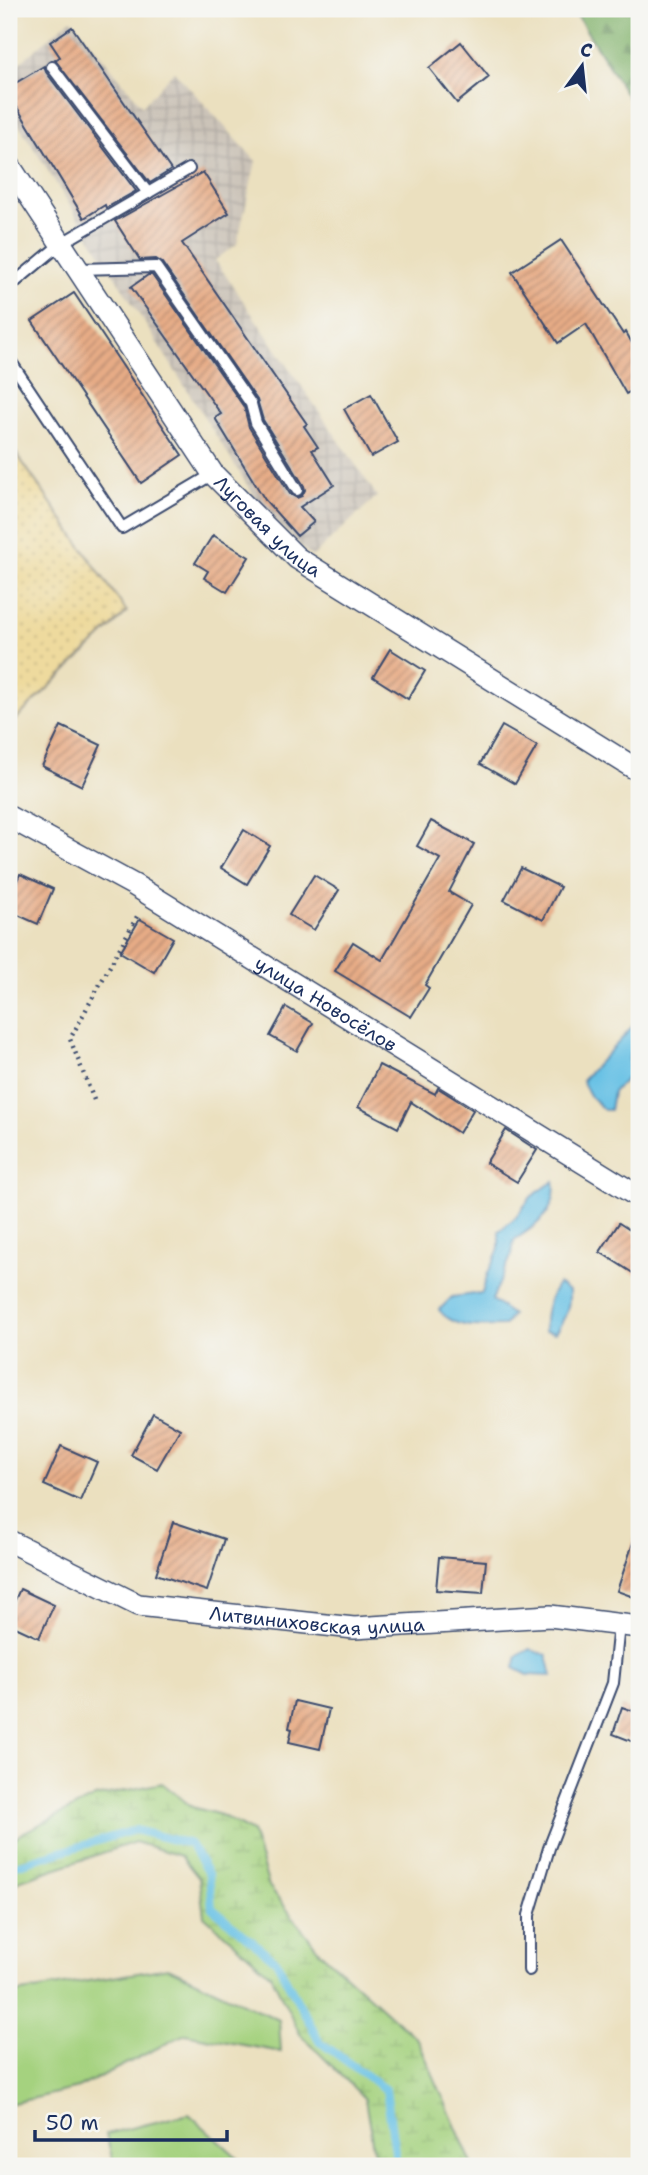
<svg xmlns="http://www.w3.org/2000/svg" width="648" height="2175" font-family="'Shantell Sans',sans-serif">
	<defs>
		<pattern id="industrial-grid" width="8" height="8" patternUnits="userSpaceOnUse" patternTransform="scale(1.75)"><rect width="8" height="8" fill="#cbc3b8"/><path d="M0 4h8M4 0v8" fill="none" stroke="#aea8a1"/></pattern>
		<pattern id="forest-firs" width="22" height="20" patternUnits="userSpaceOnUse" patternTransform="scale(1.75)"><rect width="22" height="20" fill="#84b46e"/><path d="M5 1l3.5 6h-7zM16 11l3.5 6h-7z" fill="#6b935e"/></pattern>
		<pattern id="wetland-marsh" width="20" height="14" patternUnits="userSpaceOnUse" patternTransform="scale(1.75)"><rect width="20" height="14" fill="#a5d27f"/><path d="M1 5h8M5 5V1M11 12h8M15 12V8" fill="none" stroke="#8db570"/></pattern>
		<pattern id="sand-dots" width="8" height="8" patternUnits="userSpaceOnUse" patternTransform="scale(1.75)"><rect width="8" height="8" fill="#eeda9e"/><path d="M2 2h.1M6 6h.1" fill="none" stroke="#ccbb8a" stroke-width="1.8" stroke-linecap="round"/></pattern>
		<pattern id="building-hatch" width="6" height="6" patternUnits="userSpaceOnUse" patternTransform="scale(1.75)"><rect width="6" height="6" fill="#e7ac86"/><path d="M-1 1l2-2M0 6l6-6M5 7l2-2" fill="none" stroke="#ba8c71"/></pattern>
	</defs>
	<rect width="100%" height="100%" fill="#f6f6f2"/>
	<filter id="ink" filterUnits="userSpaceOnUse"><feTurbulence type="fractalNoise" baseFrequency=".0143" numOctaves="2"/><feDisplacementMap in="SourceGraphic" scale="14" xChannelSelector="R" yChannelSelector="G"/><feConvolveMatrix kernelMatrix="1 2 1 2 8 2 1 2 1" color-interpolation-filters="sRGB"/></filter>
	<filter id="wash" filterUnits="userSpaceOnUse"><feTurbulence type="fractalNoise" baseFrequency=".00686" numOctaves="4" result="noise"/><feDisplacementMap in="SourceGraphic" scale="28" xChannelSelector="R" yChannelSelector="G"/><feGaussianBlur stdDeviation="1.57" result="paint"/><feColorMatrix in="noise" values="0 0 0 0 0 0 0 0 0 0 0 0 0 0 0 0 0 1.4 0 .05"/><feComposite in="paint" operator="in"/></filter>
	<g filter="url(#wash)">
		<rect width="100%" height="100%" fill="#ebe0bf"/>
		<polygon fill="url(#industrial-grid)" points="71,19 142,106 174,71 256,161 237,244 215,260 377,496 312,557 262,508 9,109 9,72"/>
		<g fill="#a5d27f" stroke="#60806e" stroke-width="2">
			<polygon points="168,1968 279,2020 281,2052 185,2034 78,2088 9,2104 9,1994"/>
			<polygon points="189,2114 247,2166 114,2166 106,2134"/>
		</g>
		<polygon fill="url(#forest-firs)" stroke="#507266" stroke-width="2" points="573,9 632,9 639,20 639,115"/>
		<polygon fill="url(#wetland-marsh)" stroke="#60806e" stroke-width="2" points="162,1783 192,1807 221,1815 252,1832 269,1886 320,1952 418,2040 473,2166 376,2166 365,2099 300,2034 271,1975 204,1916 199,1878 181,1856 135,1842 21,1880 9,1888 9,1843 22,1833 95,1797"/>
		<polygon fill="url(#sand-dots)" stroke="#84847e" stroke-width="2" points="9,443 127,612 9,726"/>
		<g fill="#67c1e5" stroke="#4178a2" stroke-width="2">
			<path d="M638,1019L639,1041H637C628,1051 628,1062 630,1075L613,1092L610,1110H604L591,1097L582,1081C600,1059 622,1042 638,1019Z"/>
			<path d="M554,1181C559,1211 536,1226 514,1240L512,1254L492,1300L512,1315L504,1326C479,1326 455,1330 439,1310L452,1297L482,1293L488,1273L499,1249V1231L516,1217L531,1197Z"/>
			<path d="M558,1284L569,1291C570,1309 565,1318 555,1333L545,1331C544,1312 548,1299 558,1284Z"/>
			<polygon points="530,1649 547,1655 552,1676 528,1675 514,1668 517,1656"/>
		</g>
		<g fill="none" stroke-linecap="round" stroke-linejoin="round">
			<polyline stroke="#67c1e5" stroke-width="8" points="9,1867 135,1830 190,1844 209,1875 212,1908 276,1961 320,2042 386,2090 397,2166"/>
		</g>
		<g id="blocks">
			<g fill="url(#building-hatch)">
				<polygon points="72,27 171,170 150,183 55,60 60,57 50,42"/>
				<polygon points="461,42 489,77 457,103 429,68"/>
				<polygon points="44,66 46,72 136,191 106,208 105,205 84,218 9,94 9,87"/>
				<polygon points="203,172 229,213 182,243 307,424 304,426 318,447 312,450 334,485 300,507 314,522 297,536 265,500 215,418 221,414 131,287 148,275 152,275 244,407 249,427 290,494 297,498 302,496 305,490 304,486 263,420 257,400 162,263 156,259 140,260 115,221"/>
				<polygon points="561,240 623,334 626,332 639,356 639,387 626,394 586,324 558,343 512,272"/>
				<polygon points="74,293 182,455 141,483 32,321"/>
				<polygon points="371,394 398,442 371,457 344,409"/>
				<polygon points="213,535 249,557 227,592 204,578 208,571 195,563"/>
				<polygon points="390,649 425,671 408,699 373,677"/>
				<polygon points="61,726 101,745 82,786 42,766"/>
				<polygon points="502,726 537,746 515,784 480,764"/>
				<polygon points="431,821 474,844 449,892 471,905 425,985 429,988 411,1017 335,971 353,942 382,960 440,859 417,846"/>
				<polygon points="244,830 270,846 247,884 221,868"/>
				<polygon points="521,868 560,887 543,920 504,900"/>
				<polygon points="20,874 53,889 38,924 9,911 9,898"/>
				<polygon points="314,875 339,890 314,930 289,915"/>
				<polygon points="140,919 173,938 154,972 120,952"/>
				<polygon points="286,1007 313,1023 297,1051 270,1036"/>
				<polygon points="379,1065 435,1094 438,1088 473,1110 459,1133 411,1102 398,1128 358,1107"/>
				<polygon points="506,1130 537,1150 517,1182 486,1163"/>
				<polygon points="619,1223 639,1236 639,1277 600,1252"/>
				<polygon points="153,1414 180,1429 157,1469 131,1455"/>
				<polygon points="61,1446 97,1462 80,1501 44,1485"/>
				<polygon points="173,1522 224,1539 207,1591 156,1574"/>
				<polygon points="635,1537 639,1537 639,1599 617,1591"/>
				<polygon points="439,1557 486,1561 483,1593 436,1590"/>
				<polygon points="20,1589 54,1605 39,1638 9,1624 9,1613"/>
				<polygon points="295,1701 329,1709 320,1749 289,1742 292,1729 289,1728"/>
				<polygon points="622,1707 639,1713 639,1744 613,1734"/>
			</g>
		</g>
	</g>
	<g filter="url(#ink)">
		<use href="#blocks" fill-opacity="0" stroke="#3a4a6d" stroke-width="2"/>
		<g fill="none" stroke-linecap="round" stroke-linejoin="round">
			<defs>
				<g id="service">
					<polyline points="52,67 148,193"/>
					<polyline points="79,269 156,267 251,404 256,423 297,490"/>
					<polyline points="9,287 62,243 189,169"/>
					<polyline points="9,359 122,528 213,474"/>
					<polyline points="529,1970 529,1915 549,1848 613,1683 619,1625"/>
				</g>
				<g id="minor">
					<path id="s1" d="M9,165L213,474L297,558L639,771"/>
					<path id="s2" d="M9,817L134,885L639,1197"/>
					<path id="s3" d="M9,1541L138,1605L354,1628L550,1616L639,1627"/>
				</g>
			</defs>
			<use href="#service" stroke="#3a4a6d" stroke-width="14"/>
			<use href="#minor" stroke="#3a4a6d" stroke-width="24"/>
			<polyline stroke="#3a4a6d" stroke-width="4.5" stroke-dasharray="2 5" stroke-linecap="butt" points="94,1100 70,1039 139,913"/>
			<use href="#service" stroke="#fff" stroke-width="10"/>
			<use href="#minor" stroke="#fff" stroke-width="21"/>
		</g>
	</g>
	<g text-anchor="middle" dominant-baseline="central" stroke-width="5" stroke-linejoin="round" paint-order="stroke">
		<g font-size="19" fill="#1b2f5e" stroke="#f6f6f2">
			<text stroke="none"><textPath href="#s1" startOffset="446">Луговая улица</textPath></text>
			<text stroke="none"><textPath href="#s2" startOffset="368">улица Новосёлов</textPath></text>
			<text stroke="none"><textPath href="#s3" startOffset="324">Литвиниховская улица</textPath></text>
		</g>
	</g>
	<rect width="648" height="2175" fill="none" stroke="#f6f6f2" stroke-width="35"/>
	<g transform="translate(582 66) rotate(15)" stroke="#f6f6f2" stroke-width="5" paint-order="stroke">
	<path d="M0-5L12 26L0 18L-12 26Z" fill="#1b2f5e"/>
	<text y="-10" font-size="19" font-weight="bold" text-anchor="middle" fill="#1b2f5e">С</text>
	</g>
	<path d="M35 2130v10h192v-10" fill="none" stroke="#1b2f5e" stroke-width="3.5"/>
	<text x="46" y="2130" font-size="21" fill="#1b2f5e" stroke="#f6f6f2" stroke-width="5" paint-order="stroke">50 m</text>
</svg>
